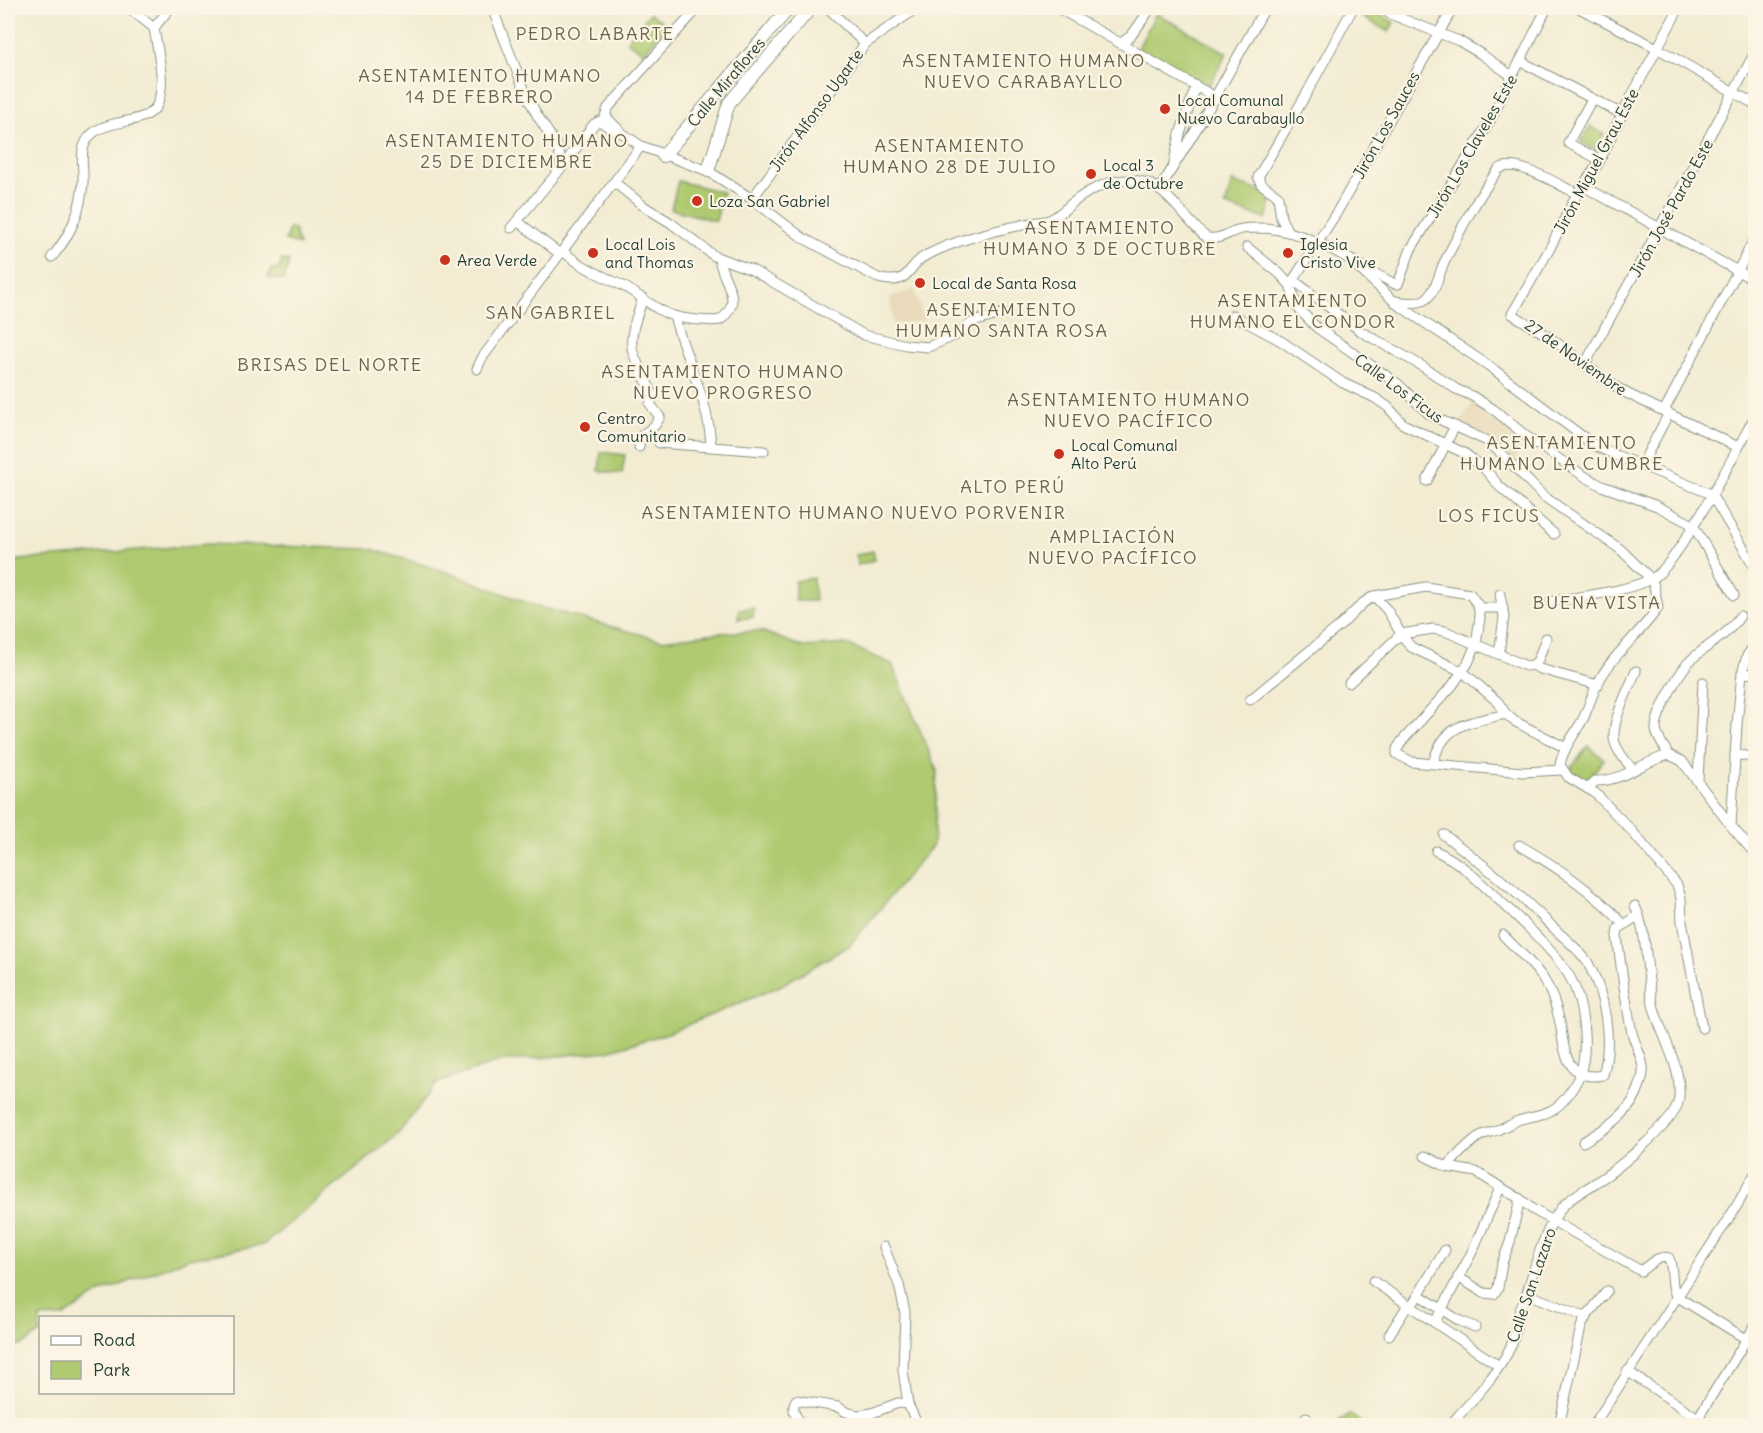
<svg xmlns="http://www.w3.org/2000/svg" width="1763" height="1433" font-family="Delius,sans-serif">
	<rect width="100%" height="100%" fill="#fcf5e5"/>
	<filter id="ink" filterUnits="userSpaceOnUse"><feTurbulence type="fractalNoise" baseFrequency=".0167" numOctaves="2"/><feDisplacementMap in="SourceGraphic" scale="12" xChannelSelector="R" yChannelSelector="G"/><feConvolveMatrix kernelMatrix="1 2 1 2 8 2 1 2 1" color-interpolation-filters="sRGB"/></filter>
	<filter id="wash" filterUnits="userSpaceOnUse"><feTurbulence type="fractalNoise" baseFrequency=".008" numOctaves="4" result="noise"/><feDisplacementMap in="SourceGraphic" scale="24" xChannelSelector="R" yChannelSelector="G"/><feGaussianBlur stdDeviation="1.35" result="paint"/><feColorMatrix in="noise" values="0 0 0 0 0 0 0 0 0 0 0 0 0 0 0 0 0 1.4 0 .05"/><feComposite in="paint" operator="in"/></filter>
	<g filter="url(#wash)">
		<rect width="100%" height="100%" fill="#f3ecd3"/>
		<g fill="#e8daba">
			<polygon points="914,289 924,321 893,324 890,297"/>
			<polygon points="1474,400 1528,441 1513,461 1487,438 1460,423"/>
		</g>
		<g fill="#afca70" stroke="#678452" stroke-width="1.5">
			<polygon points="1367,8 1394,22 1389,32 1362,17"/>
			<polygon points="650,13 667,25 644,53 627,41"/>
			<polygon points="1156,13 1227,53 1207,89 1137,50"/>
			<polygon points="1590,126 1604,134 1595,150 1581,142"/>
			<polygon points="678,181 723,192 716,221 671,209"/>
			<polygon points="1232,182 1273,195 1266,219 1225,206"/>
			<polygon points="289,228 294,229 299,245 285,241"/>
			<polygon points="282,260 289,261 284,280 268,278 271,269 279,269"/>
			<polygon points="601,452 625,455 622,474 599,471"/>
			<polygon points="209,544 371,549 450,573 536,606 661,640 718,633 761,631 803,647 846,644 892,664 937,771 933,845 849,946 778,987 668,1033 608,1051 498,1062 437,1083 398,1134 263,1245 189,1258 100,1293 63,1317 40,1318 40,1333 24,1344 8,1349 8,561"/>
			<polygon points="873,551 875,560 858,565 856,555"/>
			<polygon points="813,578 815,601 795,601 795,581"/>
			<polygon points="754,608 753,617 738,619 739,609"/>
			<polygon points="1588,746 1604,759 1584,784 1568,772"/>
			<polygon points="1349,1414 1364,1425 1335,1425"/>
		</g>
	</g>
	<g filter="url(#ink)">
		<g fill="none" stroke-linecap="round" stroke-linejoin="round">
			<defs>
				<g id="minor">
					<polyline points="129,8 154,28"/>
					<polyline points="492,8 526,94 537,115 558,148 562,167"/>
					<path d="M698,8L608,108L605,116L622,133L641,146L708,171L752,199L803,238L878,278C913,287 905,265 927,255C958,239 993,231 1027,224C1034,222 1042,222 1049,220C1057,217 1065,209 1071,204C1092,187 1120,174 1147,183C1169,191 1188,223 1207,238C1224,240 1228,231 1242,229C1249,228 1258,228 1265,228C1314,232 1352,263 1395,284H1398L1411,249L1486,128L1547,8"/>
					<polyline points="828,8 865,44"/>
					<polyline points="1058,8 1215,97"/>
					<polyline points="1381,8 1390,14 1459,41 1481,54 1512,76"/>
					<polyline points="1579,8 1657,48 1756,105"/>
					<polyline points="1679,8 1622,114 1598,164 1577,194 1549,250 1512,314 1548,336 1608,382 1628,394 1738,447"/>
					<polyline points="1121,43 1131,36 1151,8"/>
					<polyline points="1520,61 1622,114"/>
					<polyline points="1592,99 1568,143 1600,160"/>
					<polyline points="1174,162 1180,134 1196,86"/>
					<polyline points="614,182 645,207 671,223 714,256 752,270 864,335 906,345 928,347 959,334 973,322 1004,313"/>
					<polyline points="1583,186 1756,281"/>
					<polyline points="1159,190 1205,115 1265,8"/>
					<polyline points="752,199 865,44 917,8"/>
					<polyline points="517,221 560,254"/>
					<polyline points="511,228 562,167 594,124 600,121 613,130"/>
					<polyline points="1288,232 1281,218 1278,196 1261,184 1258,177 1308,91 1353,8"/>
					<path d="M1247,247L1280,274L1290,285L1297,307L1316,327L1398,384L1430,415L1487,441L1502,454L1543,496L1620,549L1651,579L1654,586L1658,608C1640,634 1614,653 1599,681C1592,693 1589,707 1583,719C1575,734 1563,748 1560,765L1568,777L1595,793L1630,829L1677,885L1681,898L1682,922L1702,1028"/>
					<path d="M564,252C581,267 603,276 623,286C640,295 656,311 674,316C682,319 713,322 720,320C725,317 729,311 731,306C736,293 720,273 719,258"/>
					<path d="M52,257C71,235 81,211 83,182C84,170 80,158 84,146C95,114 145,129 157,105C167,84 157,49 154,28L170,8"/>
					<polyline points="1354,264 1397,304 1489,366 1594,445 1613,454 1711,494 1756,569"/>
					<polyline points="1293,280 1362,332 1422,366 1456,389 1472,396 1493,409 1531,440 1584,476 1602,486 1657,506 1693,525 1734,595"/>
					<polyline points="1290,285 1337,212 1453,8"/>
					<path d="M1395,301C1405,302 1419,305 1427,298C1437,290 1439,272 1445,261C1461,229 1477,197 1499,169C1516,158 1560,185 1577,194"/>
					<polyline points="1233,315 1281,341 1343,383 1375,398 1388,407 1403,424 1464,453 1484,468 1499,486 1554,534"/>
					<path d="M674,316C686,360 709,400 711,446"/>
					<polyline points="1585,364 1756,51"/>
					<polyline points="477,369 482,358 641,146"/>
					<polyline points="1664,411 1756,236"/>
					<polyline points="659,443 764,451"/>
					<path d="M639,447L640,437L655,425L660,417L650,404C650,403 653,397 653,396C653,391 634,361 632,348C630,332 638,313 643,298"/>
					<polyline points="1641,466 1669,413"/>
					<polyline points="1427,481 1455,426"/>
					<polyline points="1374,596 1387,610 1401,634 1433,629 1445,631 1526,666 1533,665 1538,660 1546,638"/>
					<path d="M1550,602C1580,596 1627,592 1653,578C1677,566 1739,445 1756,415"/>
					<polyline points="1479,608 1503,608"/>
					<polyline points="1499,654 1504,617 1500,594"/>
					<polyline points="1533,665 1540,669 1598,685"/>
					<polyline points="1742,673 1756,674"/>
					<polyline points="1349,683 1401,634 1411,647 1463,672 1498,702 1506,714 1514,721 1566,748"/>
					<polyline points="1250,700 1342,624 1363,603 1374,596 1426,587 1470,594 1478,605 1480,618 1476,644 1468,663 1452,686 1402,741 1397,749 1397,754 1412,762 1523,772 1562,770"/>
					<polyline points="1735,754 1756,758"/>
					<path d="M1669,755C1665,748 1657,738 1656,730C1655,715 1678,675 1688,663C1705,645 1726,638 1740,616"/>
					<polyline points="1669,755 1682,761 1731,826 1756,855"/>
					<path d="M1433,763C1444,722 1470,723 1506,714"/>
					<path d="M1633,770C1627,762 1618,753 1615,743C1609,725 1629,689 1636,671"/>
					<polyline points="1698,781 1703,682"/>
					<path d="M1588,789L1595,781C1623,782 1643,761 1669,755"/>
					<polyline points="1731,826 1737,724 1742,673 1747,656 1756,643"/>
					<path d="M1444,835C1485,865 1523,897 1559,933C1569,942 1581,952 1588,963C1605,994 1613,1040 1603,1075C1568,1082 1564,1053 1561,1028C1558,1012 1553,994 1544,980C1533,963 1516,949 1503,935"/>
					<path d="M1519,845C1557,867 1595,892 1624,925"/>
					<path d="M1436,851C1461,862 1480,882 1500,901C1521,920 1558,955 1571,979C1583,1002 1589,1049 1580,1073C1577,1082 1569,1094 1563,1101C1551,1115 1535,1115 1518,1120C1511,1123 1504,1127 1497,1130C1492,1132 1485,1133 1480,1136C1467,1144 1457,1156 1447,1167"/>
					<path d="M1583,1142C1608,1127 1631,1114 1640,1085C1642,1079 1644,1074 1643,1067C1641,1053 1633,1041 1631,1028C1625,997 1621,967 1617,936L1618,929L1639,915"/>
					<path d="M1425,1156L1447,1167L1476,1172L1520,1199L1532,1209L1641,1271C1649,1265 1659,1254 1669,1258C1674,1270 1670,1284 1676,1296L1756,1345"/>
					<polyline points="884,1247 899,1285 905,1312 903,1370 908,1404 918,1426"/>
					<polyline points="1458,1277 1484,1293 1494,1294 1498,1288 1502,1263 1510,1242 1520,1199"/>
					<polyline points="1373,1281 1499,1366"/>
					<polyline points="1527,1294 1586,1317"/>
					<polyline points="1419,1295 1460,1321 1475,1327"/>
					<polyline points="1411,1307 1445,1250"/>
					<polyline points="1435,1322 1472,1252 1500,1188"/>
					<polyline points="1389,1335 1408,1305"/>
					<polyline points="1627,1371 1710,1426"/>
					<path d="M802,1426C797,1418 790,1409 796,1400L838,1407L846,1412L858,1415L872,1413L898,1403L908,1404"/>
					<polyline points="1301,1426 1306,1417"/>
					<path d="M1449,1426C1468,1405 1502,1370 1512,1343C1516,1335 1516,1326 1518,1317C1519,1309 1524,1303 1526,1296C1535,1267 1543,1232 1561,1208C1571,1196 1586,1190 1598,1181C1616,1170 1674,1123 1678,1103C1685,1072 1662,1038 1654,1008C1645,975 1649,937 1635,906"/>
					<polyline points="1559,1426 1581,1327 1586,1317 1607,1291"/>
					<polyline points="1593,1426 1736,1207 1756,1172"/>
					<polyline points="1693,1426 1756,1324"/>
				</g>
				<g id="tertiary">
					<polyline points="663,156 789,8"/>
					<polyline points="708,171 729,103 811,8"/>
				</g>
			</defs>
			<use href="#minor" stroke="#899484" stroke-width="11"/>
			<use href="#tertiary" stroke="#899484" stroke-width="14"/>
			<use href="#minor" stroke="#fff" stroke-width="9"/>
			<use href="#tertiary" stroke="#fff" stroke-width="12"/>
		</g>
	</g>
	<g fill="#c8321e" stroke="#fcf5e5" stroke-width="2">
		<circle cx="1165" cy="109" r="6"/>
		<circle cx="1091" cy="174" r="6"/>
		<circle cx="697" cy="201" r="6"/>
		<circle cx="593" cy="253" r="6"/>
		<circle cx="1288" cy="253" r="6"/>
		<circle cx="445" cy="260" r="6"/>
		<circle cx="920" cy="283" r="6"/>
		<circle cx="585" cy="427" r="6"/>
		<circle cx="1059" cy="454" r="6"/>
	</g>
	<g text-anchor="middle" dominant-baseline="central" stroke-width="4.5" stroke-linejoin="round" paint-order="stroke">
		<g font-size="16" fill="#1f3d34" stroke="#fcf5e5">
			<text transform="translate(726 82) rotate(-50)">Calle Miraflores</text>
			<text transform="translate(816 110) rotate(-54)">Jirón Alfonso Ugarte</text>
			<text transform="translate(1386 125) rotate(-61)">Jirón Los Sauces</text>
			<text transform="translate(1472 146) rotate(-60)">Jirón Los Claveles Este</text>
			<text transform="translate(1596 161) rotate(-62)">Jirón Miguel Grau Este</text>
			<text transform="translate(1671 208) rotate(-61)">Jirón José Pardo Este</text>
			<text transform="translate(1576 357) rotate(35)">27 de Noviembre</text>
			<text transform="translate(1399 388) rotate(36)">Calle Los Ficus</text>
			<text transform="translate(1531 1285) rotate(-71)">Calle San Lazaro</text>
		</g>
		<g font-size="16" fill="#1f3d34" stroke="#fcf5e5" text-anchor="start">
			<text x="1177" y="100">Local Comunal<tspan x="1177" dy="18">Nuevo Carabayllo</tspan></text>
			<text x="1103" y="165">Local 3<tspan x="1103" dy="18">de Octubre</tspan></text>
			<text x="709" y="201">Loza San Gabriel</text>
			<text x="605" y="244">Local Lois<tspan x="605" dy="18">and Thomas</tspan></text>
			<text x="1300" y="244">Iglesia<tspan x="1300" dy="18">Cristo Vive</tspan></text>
			<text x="457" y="260">Area Verde</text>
			<text x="932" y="283">Local de Santa Rosa</text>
			<text x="597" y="418">Centro<tspan x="597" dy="18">Comunitario</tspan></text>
			<text x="1071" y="445">Local Comunal<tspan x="1071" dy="18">Alto Perú</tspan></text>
		</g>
		<g font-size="18" letter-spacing="1.5" fill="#6b664e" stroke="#fcf5e5">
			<text x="595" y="33">PEDRO LABARTE</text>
			<text x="1024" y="60">ASENTAMIENTO HUMANO<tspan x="1024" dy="21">NUEVO CARABAYLLO</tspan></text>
			<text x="480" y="75">ASENTAMIENTO HUMANO<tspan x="480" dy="21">14 DE FEBRERO</tspan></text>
			<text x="507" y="140">ASENTAMIENTO HUMANO<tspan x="507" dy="21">25 DE DICIEMBRE</tspan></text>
			<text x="950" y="145">ASENTAMIENTO<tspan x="950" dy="21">HUMANO 28 DE JULIO</tspan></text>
			<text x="1100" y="227">ASENTAMIENTO<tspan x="1100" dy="21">HUMANO 3 DE OCTUBRE</tspan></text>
			<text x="1293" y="300">ASENTAMIENTO<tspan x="1293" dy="21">HUMANO EL CONDOR</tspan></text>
			<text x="1002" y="309">ASENTAMIENTO<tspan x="1002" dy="21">HUMANO SANTA ROSA</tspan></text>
			<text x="551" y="312">SAN GABRIEL</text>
			<text x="330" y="364">BRISAS DEL NORTE</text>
			<text x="723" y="371">ASENTAMIENTO HUMANO<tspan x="723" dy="21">NUEVO PROGRESO</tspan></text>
			<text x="1129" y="399">ASENTAMIENTO HUMANO<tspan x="1129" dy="21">NUEVO PACÍFICO</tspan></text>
			<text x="1562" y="442">ASENTAMIENTO<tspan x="1562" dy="21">HUMANO LA CUMBRE</tspan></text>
			<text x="1013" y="486">ALTO PERÚ</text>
			<text x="854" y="512">ASENTAMIENTO HUMANO NUEVO PORVENIR</text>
			<text x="1489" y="515">LOS FICUS</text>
			<text x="1113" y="536">AMPLIACIÓN<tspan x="1113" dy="21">NUEVO PACÍFICO</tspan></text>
			<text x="1597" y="602">BUENA VISTA</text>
		</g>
	</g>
	<rect width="1763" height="1433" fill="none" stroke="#fcf5e5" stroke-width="30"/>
	<rect x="39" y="1316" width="195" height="78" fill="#fcf5e5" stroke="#a4ab9e" stroke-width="1.5"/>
	<rect x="51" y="1336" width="30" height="9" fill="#ffffff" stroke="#a4ab9e" stroke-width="1.5"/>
	<text x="93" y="1346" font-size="18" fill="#1f3d34">Road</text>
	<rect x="51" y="1361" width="30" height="18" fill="#afca70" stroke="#a4ab9e" stroke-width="1.5"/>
	<text x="93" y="1376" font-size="18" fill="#1f3d34">Park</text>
</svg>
